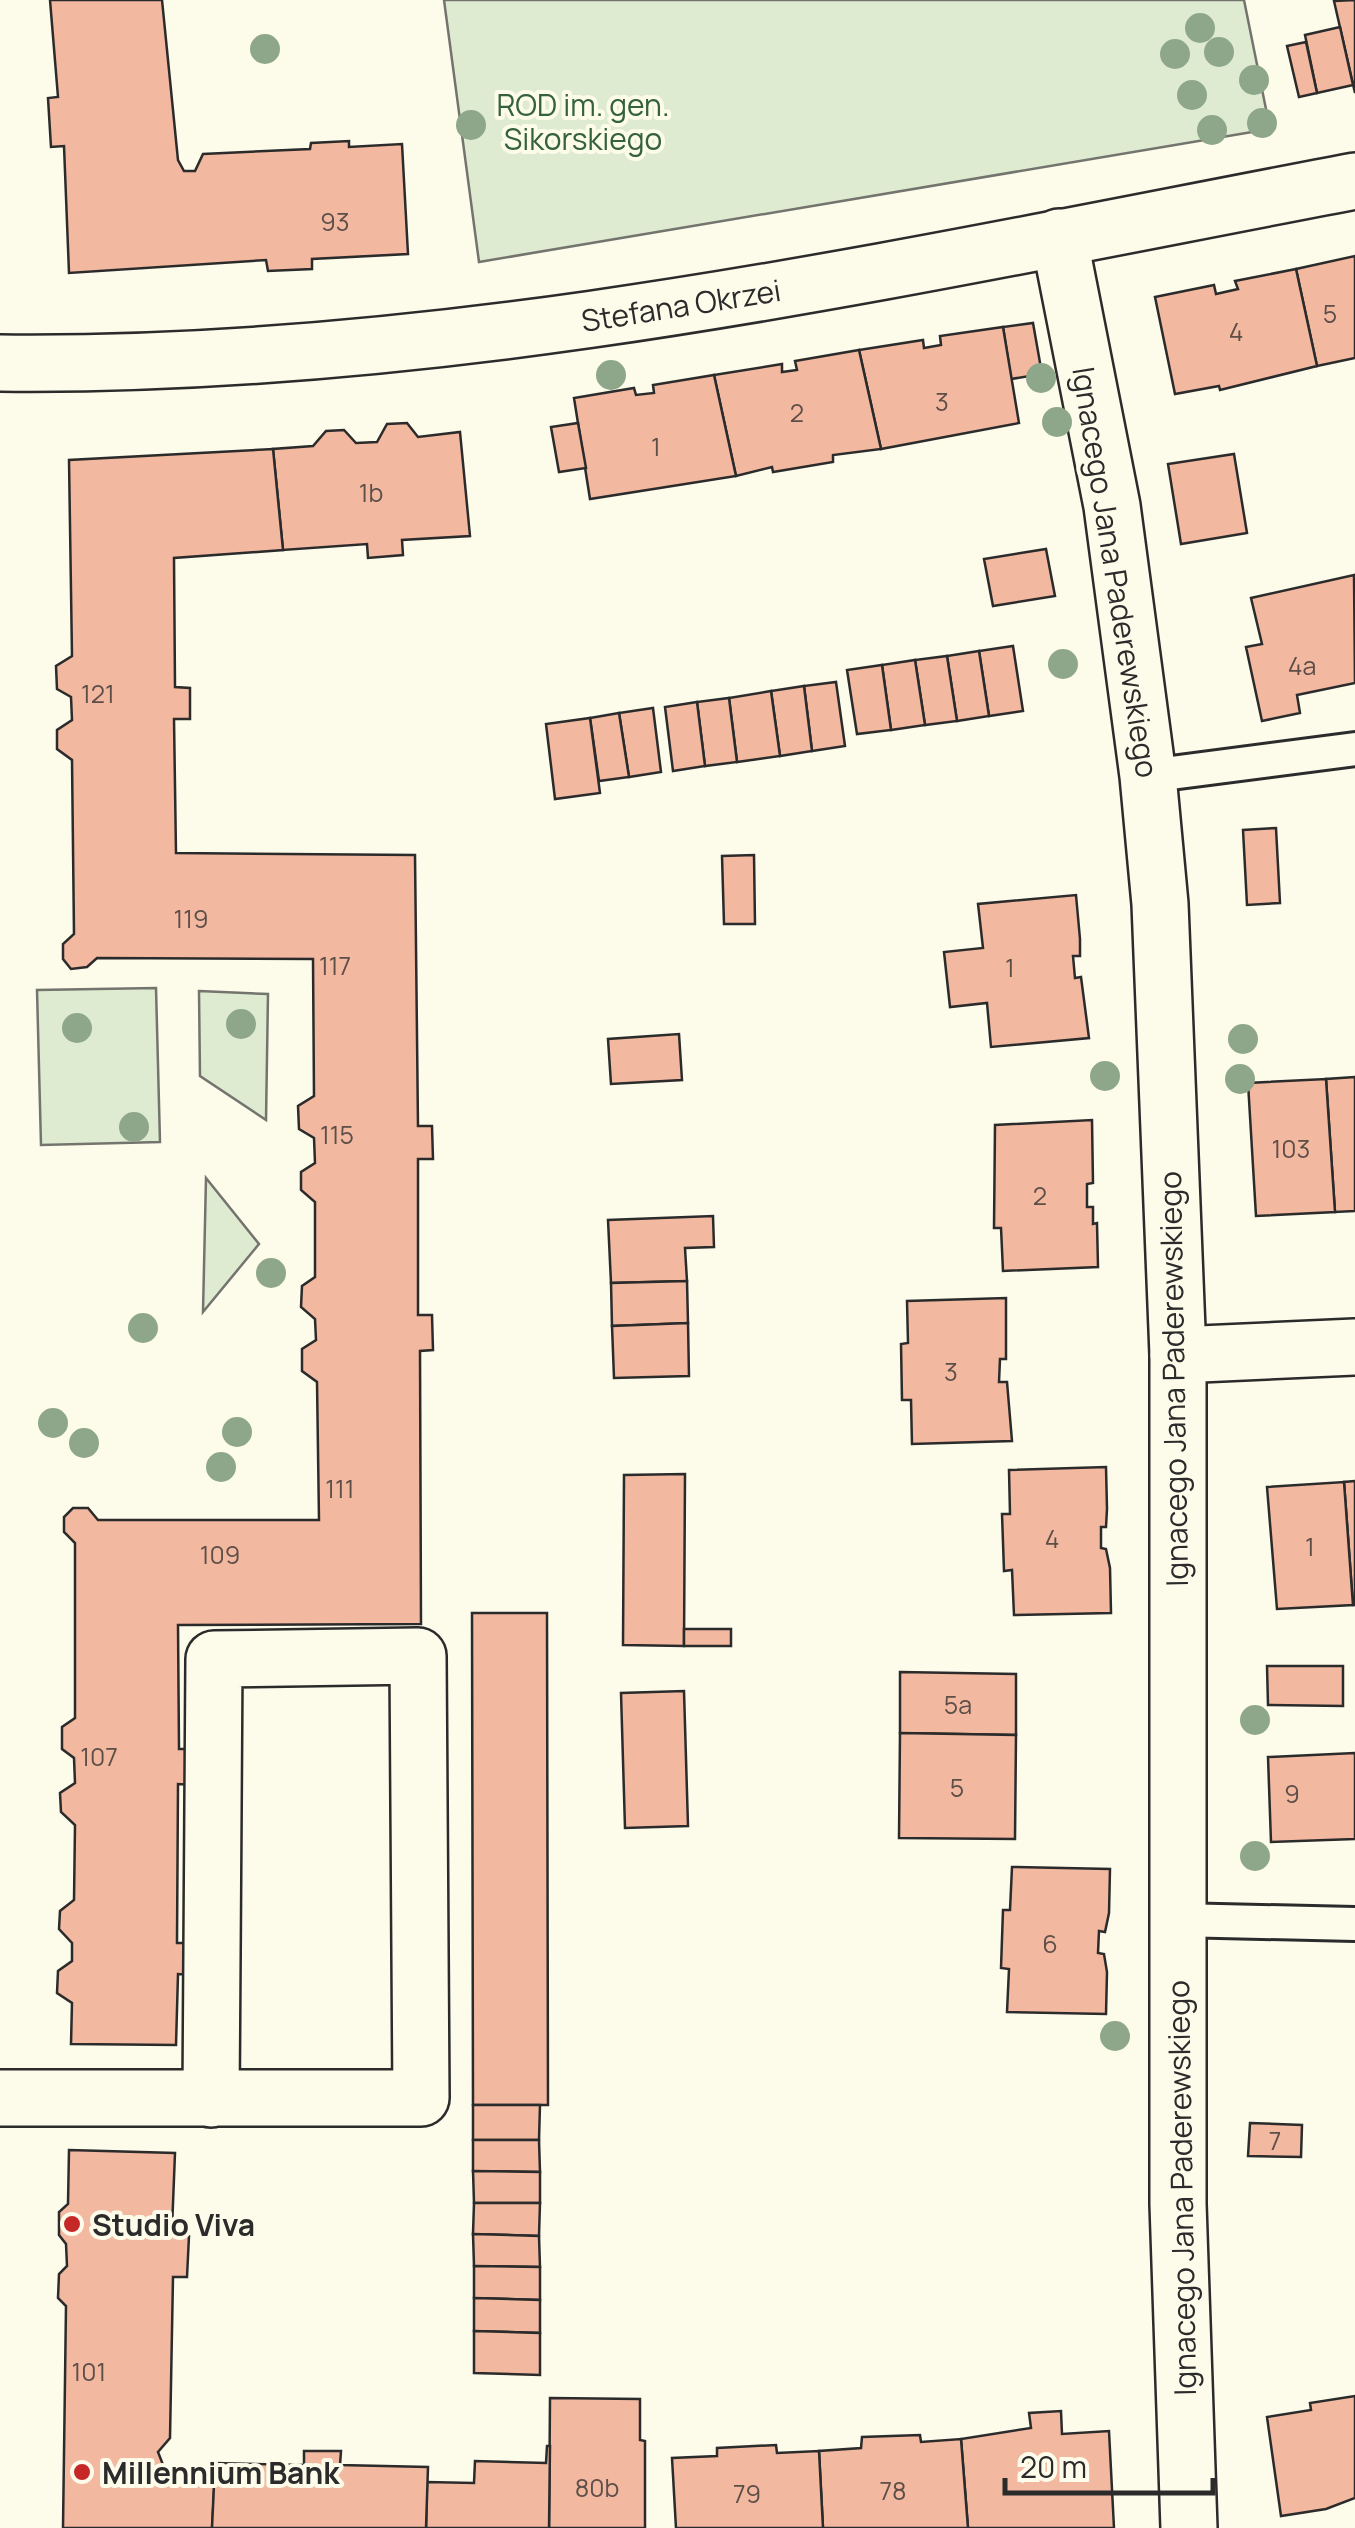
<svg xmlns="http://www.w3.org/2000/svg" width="1355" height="2528" font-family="Manrope,sans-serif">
	<rect width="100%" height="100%" fill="#fdfbea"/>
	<g fill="#deebd1" stroke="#74746e" stroke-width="2.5">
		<polygon points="444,0 1244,0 1270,129 479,262"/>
		<polygon points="156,988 160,1142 41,1145 37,990"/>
		<polygon points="199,991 268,994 266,1120 200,1076"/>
		<polygon points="206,1178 259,1244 203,1312"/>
	</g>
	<g fill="#f2b8a0" stroke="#2b2b2b" stroke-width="2.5">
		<polygon points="50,0 162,0 178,160 184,171 195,171 203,154 310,149 311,143 349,141 349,147 402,144 408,254 312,259 312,269 268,271 266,260 69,273 64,146 51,147 48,98 58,97"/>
		<polygon points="1355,0 1355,93 1334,1"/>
		<polygon points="1340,27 1353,85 1317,93 1305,35"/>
		<polygon points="1306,42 1317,93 1299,97 1287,46"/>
		<polygon points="1355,256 1355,358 1317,366 1296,269"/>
		<polygon points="1296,269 1317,366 1220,390 1219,386 1175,394 1155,297 1214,285 1216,294 1238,289 1235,281"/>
		<polygon points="1033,323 1042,374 1011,379 1003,327"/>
		<polygon points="1003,327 1019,423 881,449 859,350 923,340 924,348 941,345 940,336"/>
		<polygon points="859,350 881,449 833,455 833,462 773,472 772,467 736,476 714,375 782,364 782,372 797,370 795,361"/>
		<polygon points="714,375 736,476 590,499 574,398 634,388 636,395 654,393 653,385"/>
		<polygon points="407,423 418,437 460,432 470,536 402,540 403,555 368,558 367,544 283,550 273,449 313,446 326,431 344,430 356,443 377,442 387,424"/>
		<polygon points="578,423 586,468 559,472 551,427"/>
		<polygon points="273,449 283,550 174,558 175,687 190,688 190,719 174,719 176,853 415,855 418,1126 432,1126 433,1159 418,1159 418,1315 432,1315 433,1350 420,1351 421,1624 178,1625 179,1749 195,1749 194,1785 178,1784 177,1943 192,1943 192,1975 178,1974 176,2045 71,2044 72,2003 57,1993 58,1971 72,1961 72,1943 59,1929 60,1911 74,1900 75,1825 61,1812 60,1793 75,1783 74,1758 62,1749 62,1727 75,1718 75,1543 64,1532 64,1517 73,1508 88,1508 98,1520 319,1520 317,1382 302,1371 302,1349 316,1340 315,1319 301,1307 302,1286 315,1277 315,1202 301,1190 301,1172 315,1163 314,1138 299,1129 298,1106 314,1096 313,959 97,958 87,967 71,969 63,959 63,944 74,934 72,760 57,749 57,730 72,720 71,697 57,689 56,666 72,656 69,460"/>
		<polygon points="1234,454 1247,533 1181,544 1168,464"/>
		<polygon points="1046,549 1055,596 993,606 984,559"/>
		<polygon points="1354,575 1355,683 1297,695 1300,713 1262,721 1246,647 1262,644 1251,598"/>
		<polygon points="1013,646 1023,711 989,716 979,651"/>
		<polygon points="979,651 989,716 957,721 947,656"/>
		<polygon points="947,656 957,721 925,725 915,660"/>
		<polygon points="915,660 925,725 891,730 882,665"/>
		<polygon points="882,665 891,730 857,734 847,670"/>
		<polygon points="836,682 845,746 812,751 804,686"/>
		<polygon points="804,686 812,751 780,756 771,691"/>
		<polygon points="771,691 780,756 737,762 729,698"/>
		<polygon points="729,698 737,762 705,766 697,702"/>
		<polygon points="697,702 705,766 673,771 665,707"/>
		<polygon points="653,708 661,772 629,777 619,713"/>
		<polygon points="619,713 629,777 599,781 590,718"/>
		<polygon points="590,718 600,793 555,799 546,724"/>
		<polygon points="1276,828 1280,903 1247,905 1243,830"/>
		<polygon points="754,855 755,924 724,924 722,856"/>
		<polygon points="1076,895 1080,939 1080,956 1073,956 1075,978 1081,977 1089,1038 991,1047 987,1003 950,1007 944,952 983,948 978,904"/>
		<polygon points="679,1034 682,1080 611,1084 608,1039"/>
		<polygon points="1355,1077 1355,1211 1335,1212 1326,1079"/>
		<polygon points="1326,1079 1335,1212 1256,1216 1248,1083"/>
		<polygon points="1092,1120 1093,1183 1087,1184 1087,1207 1093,1207 1093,1224 1097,1223 1098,1267 1003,1271 1001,1228 994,1228 995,1125"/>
		<polygon points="713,1216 714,1247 685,1248 687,1281 611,1283 608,1220"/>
		<polygon points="687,1281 688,1323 612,1326 611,1283"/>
		<polygon points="1006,1298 1006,1359 1000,1359 999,1382 1007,1382 1012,1441 912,1444 911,1400 902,1400 901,1344 908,1343 907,1301"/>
		<polygon points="688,1323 689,1376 614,1378 612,1326"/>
		<polygon points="1106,1467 1107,1509 1106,1527 1101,1527 1101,1548 1106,1549 1110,1568 1111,1613 1014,1615 1012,1570 1004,1571 1002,1514 1010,1514 1009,1470"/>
		<polygon points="685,1474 684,1646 623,1645 624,1475"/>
		<polygon points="1355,1481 1355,1605 1353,1605 1344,1482"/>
		<polygon points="1344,1482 1353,1605 1277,1609 1267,1487"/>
		<polygon points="472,1613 547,1613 548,2105 473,2105"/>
		<rect x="684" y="1629" width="47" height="17"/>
		<polygon points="1267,1666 1343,1666 1343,1706 1268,1705"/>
		<polygon points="900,1672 1016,1674 1016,1735 900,1733"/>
		<polygon points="684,1691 688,1826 625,1828 621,1693"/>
		<polygon points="900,1733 1016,1735 1015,1839 899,1838"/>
		<polygon points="1355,1753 1355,1839 1271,1842 1268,1757"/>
		<polygon points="1012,1867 1110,1869 1109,1913 1105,1932 1099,1931 1098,1953 1104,1954 1107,1972 1106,2014 1007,2012 1009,1969 1001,1968 1003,1910 1010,1910"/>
		<polygon points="473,2105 540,2105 539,2140 473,2140"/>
		<polygon points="1250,2123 1302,2125 1301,2157 1248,2156"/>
		<polygon points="473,2140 539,2140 540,2172 473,2171"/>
		<polygon points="69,2150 175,2153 172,2229 189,2236 187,2277 173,2277 170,2438 158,2452 167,2475 215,2475 212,2528 63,2528 66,2306 58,2298 59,2274 67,2266 66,2244 59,2235 59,2212 68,2204"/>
		<polygon points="473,2171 540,2172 540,2203 474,2203"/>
		<polygon points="474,2203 540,2203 539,2236 473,2234"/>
		<polygon points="473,2234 539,2236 540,2267 474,2266"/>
		<polygon points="474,2266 540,2267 540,2300 474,2298"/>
		<polygon points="474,2298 540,2300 540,2333 474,2331"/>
		<polygon points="474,2331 540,2333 540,2375 474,2373"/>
		<polygon points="1355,2396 1355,2498 1326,2509 1281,2516 1267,2417 1311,2410 1310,2403"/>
		<polygon points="550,2398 640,2399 640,2440 645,2441 645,2528 549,2528"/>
		<polygon points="1061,2411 1062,2434 1109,2431 1114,2528 968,2528 961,2439 1031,2428 1029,2413"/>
		<polygon points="920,2435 921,2442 961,2439 968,2528 823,2528 819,2451 861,2448 862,2437"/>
		<polygon points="776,2445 777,2453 819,2451 823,2528 676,2528 672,2458 717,2456 717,2448"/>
		<polygon points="547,2446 550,2446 549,2528 426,2528 427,2482 474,2483 475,2461 546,2463"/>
		<polygon points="304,2451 341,2451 340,2465 428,2467 426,2528 212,2528 215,2463 304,2465"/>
	</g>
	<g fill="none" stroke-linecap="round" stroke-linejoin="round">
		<defs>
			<g id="service">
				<polyline points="1148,776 1355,749"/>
				<polyline points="1177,1920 1355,1924"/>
			</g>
			<g id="minor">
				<polyline points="1059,237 1112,506 1148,776 1160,904 1178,1355 1178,2204 1189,2528"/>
				<path d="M0,363C458,368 907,266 1355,181"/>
				<polyline points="1178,1355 1355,1347"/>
				<polyline points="0,2098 421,2098 418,1656 214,1659 211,2099"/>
			</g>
		</defs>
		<use href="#service" stroke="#2b2b2b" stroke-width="38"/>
		<use href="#minor" stroke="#2b2b2b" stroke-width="60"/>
		<use href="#service" stroke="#fdfbea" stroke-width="32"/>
		<use href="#minor" stroke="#fdfbea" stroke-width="55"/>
	</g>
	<g fill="#8ea78a">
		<circle cx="1200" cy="28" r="15"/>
		<circle cx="265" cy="49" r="15"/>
		<circle cx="1219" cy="52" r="15"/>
		<circle cx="1175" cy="54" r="15"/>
		<circle cx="1254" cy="80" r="15"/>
		<circle cx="1192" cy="95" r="15"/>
		<circle cx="1262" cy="123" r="15"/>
		<circle cx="471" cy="125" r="15"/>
		<circle cx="1212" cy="130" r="15"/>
		<circle cx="611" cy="375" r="15"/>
		<circle cx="1041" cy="378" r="15"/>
		<circle cx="1057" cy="422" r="15"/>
		<circle cx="1063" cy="664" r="15"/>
		<circle cx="241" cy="1024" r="15"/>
		<circle cx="77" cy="1028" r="15"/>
		<circle cx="1243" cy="1039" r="15"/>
		<circle cx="1105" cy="1076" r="15"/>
		<circle cx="1240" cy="1079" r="15"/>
		<circle cx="134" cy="1127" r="15"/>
		<circle cx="271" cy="1273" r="15"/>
		<circle cx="143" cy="1328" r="15"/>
		<circle cx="53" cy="1423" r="15"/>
		<circle cx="237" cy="1432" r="15"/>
		<circle cx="84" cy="1443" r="15"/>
		<circle cx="221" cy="1467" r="15"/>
		<circle cx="1255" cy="1720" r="15"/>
		<circle cx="1255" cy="1856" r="15"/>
		<circle cx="1115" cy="2036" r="15"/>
	</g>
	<g fill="#c62828" stroke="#fdfbea" stroke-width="4">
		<circle cx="72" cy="2224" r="10"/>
		<circle cx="82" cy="2472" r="10"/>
	</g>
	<g text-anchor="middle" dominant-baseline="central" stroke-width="8" stroke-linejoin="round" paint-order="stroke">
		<g font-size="25" fill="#5d4e48">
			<text x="335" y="221">93</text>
			<text x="1330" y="313">5</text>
			<text x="1236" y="331">4</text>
			<text x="942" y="401">3</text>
			<text x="797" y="412">2</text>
			<text x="656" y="446">1</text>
			<text x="371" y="492">1b</text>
			<text x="1302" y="665">4a</text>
			<text x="98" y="693">121</text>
			<text x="191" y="918">119</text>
			<text x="335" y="965">117</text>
			<text x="1010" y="967">1</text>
			<text x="337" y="1134">115</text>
			<text x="1291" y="1148">103</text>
			<text x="1040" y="1195">2</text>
			<text x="951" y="1371">3</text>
			<text x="340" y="1488">111</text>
			<text x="1052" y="1538">4</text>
			<text x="1310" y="1546">1</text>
			<text x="220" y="1554">109</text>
			<text x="958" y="1704">5a</text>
			<text x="99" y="1756">107</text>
			<text x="957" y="1787">5</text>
			<text x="1292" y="1793">9</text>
			<text x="1050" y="1943">6</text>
			<text x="1275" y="2140">7</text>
			<text x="89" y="2371">101</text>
			<text x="597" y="2487">80b</text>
			<text x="893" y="2490">78</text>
			<text x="747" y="2493">79</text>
		</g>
		<g font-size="30" fill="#34623c" stroke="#fdfbea">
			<text x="583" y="104">ROD im. gen.<tspan x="583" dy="34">Sikorskiego</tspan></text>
		</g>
		<g font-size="30" fill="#2b2b2b" stroke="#fdfbea">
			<text transform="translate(681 305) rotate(-9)">Stefana Okrzei</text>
			<text transform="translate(1116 572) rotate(81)">Ignacego Jana Paderewskiego</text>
			<text transform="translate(1173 1379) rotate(-91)">Ignacego Jana Paderewskiego</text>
			<text transform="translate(1181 2188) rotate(-91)">Ignacego Jana Paderewskiego</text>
		</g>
		<g font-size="30" font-weight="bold" fill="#2b2b2b" stroke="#fdfbea" text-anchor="start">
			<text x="92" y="2224">Studio Viva</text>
			<text x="102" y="2472">Millennium Bank</text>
		</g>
	</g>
	<path d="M1005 2478v15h208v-15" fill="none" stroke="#2b2b2b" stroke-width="5"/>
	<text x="1020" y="2478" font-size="30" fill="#2b2b2b" stroke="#fdfbea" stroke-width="8" paint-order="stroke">20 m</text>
</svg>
